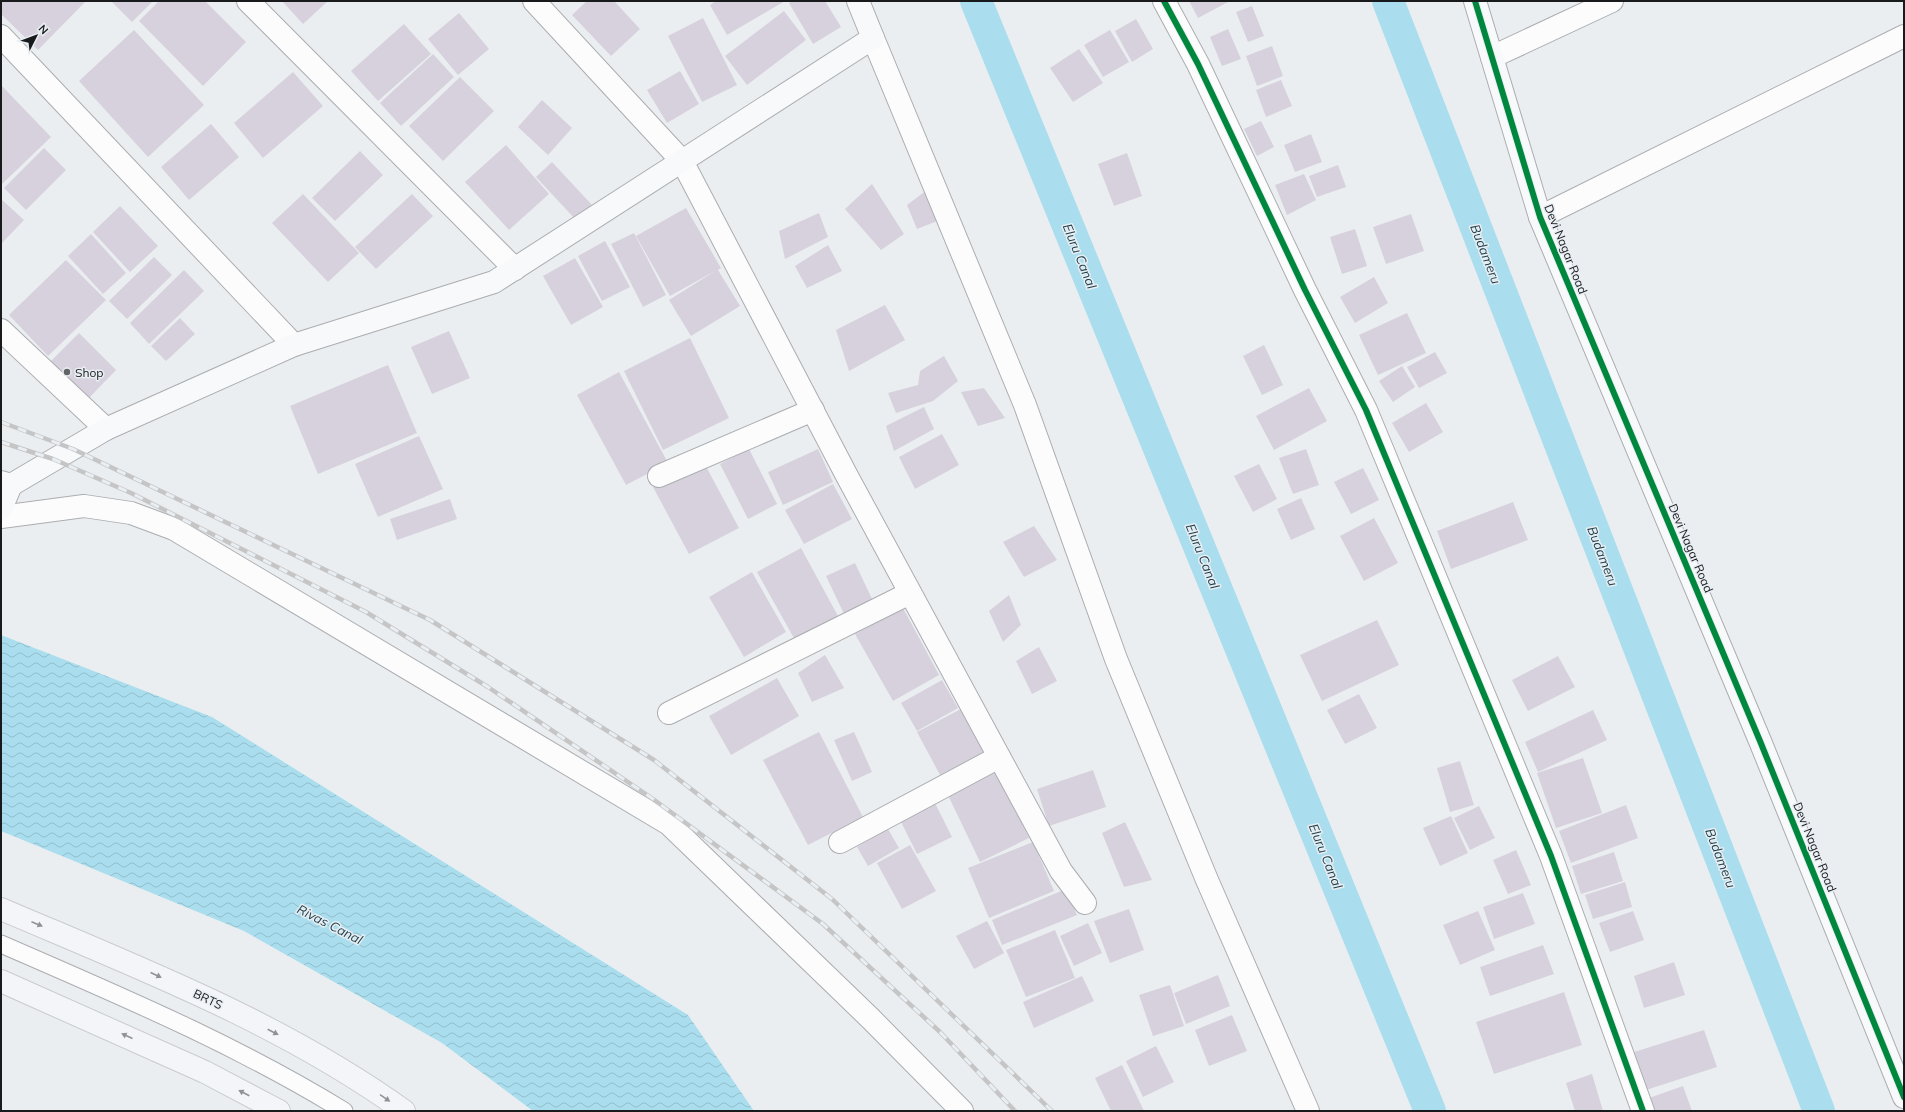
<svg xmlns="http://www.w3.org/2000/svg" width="1905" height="1112" font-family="Mulish,sans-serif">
	<defs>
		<pattern id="water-waves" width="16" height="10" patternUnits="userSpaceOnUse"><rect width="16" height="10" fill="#aadeee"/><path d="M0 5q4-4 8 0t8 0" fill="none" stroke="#92becc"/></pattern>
	</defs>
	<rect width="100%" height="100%" fill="#ebeef1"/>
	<polygon fill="url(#water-waves)" points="1,635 212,717 688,1015 754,1111 533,1111 442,1043 244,931 1,831"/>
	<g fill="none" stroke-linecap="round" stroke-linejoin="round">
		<g stroke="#aadeee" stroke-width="32">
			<polyline points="976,1 1430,1111"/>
			<polyline points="1388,1 1819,1111"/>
		</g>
	</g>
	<g fill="#d7d1dd">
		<polygon points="1,1 86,1 38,50 1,14"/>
		<polygon points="111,1 153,1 132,22"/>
		<polygon points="159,1 205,1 246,42 203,86 139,21"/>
		<polygon points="282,1 328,1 303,24"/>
		<polygon points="587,1 614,1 640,29 611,56 572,15"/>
		<polygon points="716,1 785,1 727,35 710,5"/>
		<polygon points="792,1 825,1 841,27 813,44 789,3"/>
		<polygon points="1189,1 1230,1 1198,18"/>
		<polygon points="1252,6 1264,36 1248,42 1236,12"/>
		<polygon points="784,11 806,40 747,85 725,56"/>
		<polygon points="459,13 489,49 458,75 428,39"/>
		<polygon points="703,18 737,85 702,102 668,36"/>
		<polygon points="1136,19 1153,49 1132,62 1115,31"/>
		<polygon points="404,24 431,54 378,101 351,71"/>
		<polygon points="1228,29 1241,59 1222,66 1210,37"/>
		<polygon points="134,30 204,105 148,157 79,81"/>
		<polygon points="1110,30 1129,62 1103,77 1084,45"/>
		<polygon points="1272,46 1283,76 1257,86 1246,56"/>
		<polygon points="1079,49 1103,83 1073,102 1050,68"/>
		<polygon points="433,54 454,77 401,126 380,103"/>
		<polygon points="680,71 699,104 667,123 647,90"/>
		<polygon points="293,72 323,106 263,158 234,123"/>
		<polygon points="460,77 494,111 443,161 409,126"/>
		<polygon points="1281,80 1292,106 1266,117 1256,90"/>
		<polygon points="1,85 51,137 1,185"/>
		<polygon points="542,100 572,128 548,155 518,127"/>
		<polygon points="1261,121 1274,147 1257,156 1244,129"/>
		<polygon points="211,124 239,157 189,200 161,167"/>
		<polygon points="1311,134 1322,162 1295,172 1284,145"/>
		<polygon points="506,145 549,194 509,230 465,182"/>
		<polygon points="44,148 66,170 26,210 4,188"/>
		<polygon points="360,151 383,175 335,221 312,198"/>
		<polygon points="1127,153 1142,196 1114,206 1098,164"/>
		<polygon points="552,162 592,205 576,220 536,177"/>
		<polygon points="1338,165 1346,187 1317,197 1309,176"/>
		<polygon points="1304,174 1316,200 1287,215 1275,185"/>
		<polygon points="872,184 904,234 881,250 845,209"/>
		<polygon points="927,190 940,220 917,229 907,205"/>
		<polygon points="303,194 359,253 328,282 272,223"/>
		<polygon points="412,194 433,216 376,269 355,247"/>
		<polygon points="1,199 24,220 1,244"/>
		<polygon points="120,206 158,246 130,272 93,232"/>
		<polygon points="686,208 721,268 718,270 740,306 691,336 669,300 715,271 670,296 636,236"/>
		<polygon points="819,213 828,237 785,259 779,231"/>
		<polygon points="1411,214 1424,251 1386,264 1373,227"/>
		<polygon points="1355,229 1367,266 1342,274 1330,237"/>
		<polygon points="634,233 666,295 643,307 611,244"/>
		<polygon points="91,234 126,273 103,294 68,256"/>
		<polygon points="605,241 630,287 602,301 578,256"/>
		<polygon points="828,245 842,271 807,288 795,266"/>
		<polygon points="154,257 172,275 127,319 109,301"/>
		<polygon points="575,258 603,307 571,325 543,276"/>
		<polygon points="66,260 106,300 48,356 9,315"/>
		<polygon points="184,270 204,291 149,344 130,323"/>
		<polygon points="1374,277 1388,303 1355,323 1340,297"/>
		<polygon points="885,305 905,340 849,371 836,330"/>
		<polygon points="1407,313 1426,353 1378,375 1359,335"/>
		<polygon points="180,318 195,334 166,361 151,346"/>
		<polygon points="449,331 470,378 432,394 411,347"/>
		<polygon points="79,333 116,370 88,399 51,361"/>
		<polygon points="690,338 729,418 663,450 624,371"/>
		<polygon points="1264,345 1283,385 1262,395 1243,356"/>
		<polygon points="1435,352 1447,373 1419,388 1407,367"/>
		<polygon points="944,356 958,381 933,401 896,413 888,393 918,385 920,371"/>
		<polygon points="388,365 417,433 318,474 290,406"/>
		<polygon points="1402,366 1415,387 1393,402 1379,381"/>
		<polygon points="619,372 668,463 626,485 577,395"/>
		<polygon points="984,388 1005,418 978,426 961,392"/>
		<polygon points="1309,388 1327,421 1274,450 1256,416"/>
		<polygon points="1426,403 1443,432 1409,452 1392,423"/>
		<polygon points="924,407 934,429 894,451 886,426"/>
		<polygon points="942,434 959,465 915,489 899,457"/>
		<polygon points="419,436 443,489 378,517 355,464"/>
		<polygon points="749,449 777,504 748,519 720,464"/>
		<polygon points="818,449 833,482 783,505 768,472"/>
		<polygon points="1306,449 1319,485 1293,494 1279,458"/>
		<polygon points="703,461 739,528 689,554 653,487"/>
		<polygon points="1259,464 1277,499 1253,512 1234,476"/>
		<polygon points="1363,468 1379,500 1351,514 1334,482"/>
		<polygon points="833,484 852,519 804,544 785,510"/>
		<polygon points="1301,498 1315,529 1291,540 1277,509"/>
		<polygon points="450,499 457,519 397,540 390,519"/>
		<polygon points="1513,502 1528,540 1451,569 1437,531"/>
		<polygon points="1374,518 1398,563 1364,581 1340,536"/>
		<polygon points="1034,526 1057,560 1024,577 1003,542"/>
		<polygon points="801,548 838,616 795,640 757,572"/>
		<polygon points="855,563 874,603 845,616 826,576"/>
		<polygon points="752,572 786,632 744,657 709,597"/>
		<polygon points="1009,595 1021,625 1003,642 989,611"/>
		<polygon points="903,608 939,675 893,701 855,634"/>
		<polygon points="1377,620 1399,665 1322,701 1300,655"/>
		<polygon points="1039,647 1057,681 1032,694 1016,661"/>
		<polygon points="825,655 844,688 812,702 798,673"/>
		<polygon points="1558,656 1575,687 1528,711 1512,680"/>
		<polygon points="777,678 799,716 731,755 709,716"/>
		<polygon points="942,680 958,708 917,731 901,703"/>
		<polygon points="1359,694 1377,728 1345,744 1327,710"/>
		<polygon points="961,709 984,752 940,775 917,732"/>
		<polygon points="1593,710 1607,740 1538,772 1525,742"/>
		<polygon points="819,732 863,817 808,845 763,760"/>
		<polygon points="854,732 872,772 852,781 834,740"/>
		<polygon points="1583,758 1602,813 1556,828 1537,773"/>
		<polygon points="1460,761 1474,805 1450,812 1437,768"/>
		<polygon points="994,768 1029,838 980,862 946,791"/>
		<polygon points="1093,770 1106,807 1049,826 1037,789"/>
		<polygon points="934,801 952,837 917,854 899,818"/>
		<polygon points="1626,805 1638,838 1571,863 1559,831"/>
		<polygon points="1479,806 1495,838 1470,850 1454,818"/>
		<polygon points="1451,816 1468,853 1440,866 1423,828"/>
		<polygon points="1125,822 1152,880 1124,887 1102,833"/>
		<polygon points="888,829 899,848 868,866 857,847"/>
		<polygon points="1033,842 1054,891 989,918 968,868"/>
		<polygon points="910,845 936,891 902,909 877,863"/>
		<polygon points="1516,850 1531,885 1508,894 1493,860"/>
		<polygon points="1614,852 1623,881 1581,894 1572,866"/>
		<polygon points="1625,882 1632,907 1593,919 1585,895"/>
		<polygon points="1066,889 1077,915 1002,945 992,920"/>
		<polygon points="1523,893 1535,924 1494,939 1483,907"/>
		<polygon points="1129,909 1144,950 1110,963 1094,921"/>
		<polygon points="1478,911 1495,950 1460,965 1443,925"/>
		<polygon points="1633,911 1644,940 1610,952 1599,923"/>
		<polygon points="987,921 1004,953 974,969 956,936"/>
		<polygon points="1088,923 1102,953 1074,966 1060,936"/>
		<polygon points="1055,930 1075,978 1026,997 1006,950"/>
		<polygon points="1543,945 1554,974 1490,996 1480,967"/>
		<polygon points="1674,962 1685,995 1644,1008 1634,976"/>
		<polygon points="1218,975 1230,1006 1186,1024 1174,993"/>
		<polygon points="1082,976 1094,1001 1034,1028 1023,1002"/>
		<polygon points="1170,985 1184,1026 1153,1036 1139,995"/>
		<polygon points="1564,992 1582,1045 1494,1074 1476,1022"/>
		<polygon points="1232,1015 1247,1051 1209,1066 1195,1030"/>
		<polygon points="1704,1030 1717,1067 1643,1091 1631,1053"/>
		<polygon points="1156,1046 1174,1082 1143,1097 1126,1061"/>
		<polygon points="1122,1065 1144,1111 1111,1111 1095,1078"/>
		<polygon points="1592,1074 1603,1111 1575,1111 1566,1083"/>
		<polygon points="1683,1086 1692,1111 1654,1111 1649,1098"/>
	</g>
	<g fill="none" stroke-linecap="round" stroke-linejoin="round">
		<defs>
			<path id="lane" d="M1,944C118,995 235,1044 344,1111"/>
			<g id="street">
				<polyline points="248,1 515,269"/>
				<polyline points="534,1 682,161 847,476 1061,871 1085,903"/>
				<polyline points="1164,1 1198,64 1305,290 1366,410 1551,856 1643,1111"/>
				<polyline points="1,36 294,345"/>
				<polyline points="873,38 1025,405 1116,659 1207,880 1308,1111"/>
				<polyline points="1492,57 1612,1"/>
				<polyline points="1540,217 1904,36"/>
				<polyline points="1,330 106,429"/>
				<polyline points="659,476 813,410"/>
				<polyline points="1,517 84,506 131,513 174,529 669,824 871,1019 962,1111"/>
				<polyline points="669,713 910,593"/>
				<polyline points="840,842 999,757"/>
			</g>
			<g id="secondary">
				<polyline points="1475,1 1540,217 1760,741 1904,1097"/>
				<polyline points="1,482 11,485 106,429 294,345 494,282 873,38 858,1"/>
				<polyline points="1,509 11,485"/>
			</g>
			<g id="primary">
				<path d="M1,909C139,968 282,1023 404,1111"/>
				<polyline points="1,981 205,1072 279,1111"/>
			</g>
		</defs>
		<use href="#lane" stroke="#abadb0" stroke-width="19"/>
		<use href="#street" stroke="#abadb0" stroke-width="24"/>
		<use href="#secondary" stroke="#abadb0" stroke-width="24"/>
		<use href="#primary" stroke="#cacbcd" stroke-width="24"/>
		<use href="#lane" stroke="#fcfcfd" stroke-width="17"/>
		<use href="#street" stroke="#fcfcfd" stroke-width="22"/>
		<use href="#secondary" stroke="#f8f9fa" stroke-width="22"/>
		<use href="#primary" stroke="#f3f5f9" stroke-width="22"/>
		<defs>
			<g id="rail">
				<polyline points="1,422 73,449 430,620 654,760 832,899 1052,1111"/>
				<polyline points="1,442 53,459 131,493 366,612 488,687 653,799 823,924 940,1032 1015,1111"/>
			</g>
		</defs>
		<use href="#rail" stroke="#c5c5c6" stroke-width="4.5"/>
		<use href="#rail" stroke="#e9eef3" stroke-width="3" stroke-dasharray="9" stroke-linecap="butt"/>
		<defs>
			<g id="cycleway">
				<polyline points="1164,1 1198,64 1305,290 1366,410 1551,856 1643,1111"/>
				<polyline points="1475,1 1540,217 1760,741 1904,1097"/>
			</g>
		</defs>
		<use href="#cycleway" stroke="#e9eef3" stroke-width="8"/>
		<use href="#cycleway" stroke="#00873e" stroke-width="6"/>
	</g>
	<defs><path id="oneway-solid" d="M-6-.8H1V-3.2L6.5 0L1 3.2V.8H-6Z"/></defs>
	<g fill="#909296">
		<use href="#oneway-solid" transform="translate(37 924) rotate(23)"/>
		<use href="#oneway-solid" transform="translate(156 975) rotate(25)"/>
		<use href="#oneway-solid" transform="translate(273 1032) rotate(27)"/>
		<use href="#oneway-solid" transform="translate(127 1036) rotate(-156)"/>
		<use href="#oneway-solid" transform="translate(244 1093) rotate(-152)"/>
		<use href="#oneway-solid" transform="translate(385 1098) rotate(34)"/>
	</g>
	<circle fill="#626467" stroke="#e9eef3" stroke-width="1.5" cx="67" cy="372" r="4"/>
	<g text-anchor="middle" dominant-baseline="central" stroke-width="3" stroke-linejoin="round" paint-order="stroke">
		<g font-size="12" fill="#181a1c" stroke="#e9eef3">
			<text transform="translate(1566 249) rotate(68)">Devi Nagar Road</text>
			<text transform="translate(1691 548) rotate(67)">Devi Nagar Road</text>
			<text transform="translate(1815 847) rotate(68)">Devi Nagar Road</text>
			<text transform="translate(208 999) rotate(25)">BRTS</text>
		</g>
		<g font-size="12" fill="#181a1c" stroke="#e9eef3" text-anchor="start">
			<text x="75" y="372">Shop</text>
		</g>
		<g font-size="13" font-style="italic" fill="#1e414b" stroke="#e9eef3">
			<text transform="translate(1486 254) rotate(69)">Budameru</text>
			<text transform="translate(1080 256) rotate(68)">Eluru Canal</text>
			<text transform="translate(1203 556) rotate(68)">Eluru Canal</text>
			<text transform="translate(1603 556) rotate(69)">Budameru</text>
			<text transform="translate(1326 856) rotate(68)">Eluru Canal</text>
			<text transform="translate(1721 858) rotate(69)">Budameru</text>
			<text transform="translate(330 924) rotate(27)">Rivas Canal</text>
		</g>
	</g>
	<rect width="1905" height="1112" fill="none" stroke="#181a1c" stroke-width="4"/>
	<g transform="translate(36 36) rotate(48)" stroke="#e9eef3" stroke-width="3" paint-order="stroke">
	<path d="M0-3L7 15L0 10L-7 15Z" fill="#181a1c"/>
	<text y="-6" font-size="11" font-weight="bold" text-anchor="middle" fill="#181a1c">N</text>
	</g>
</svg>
